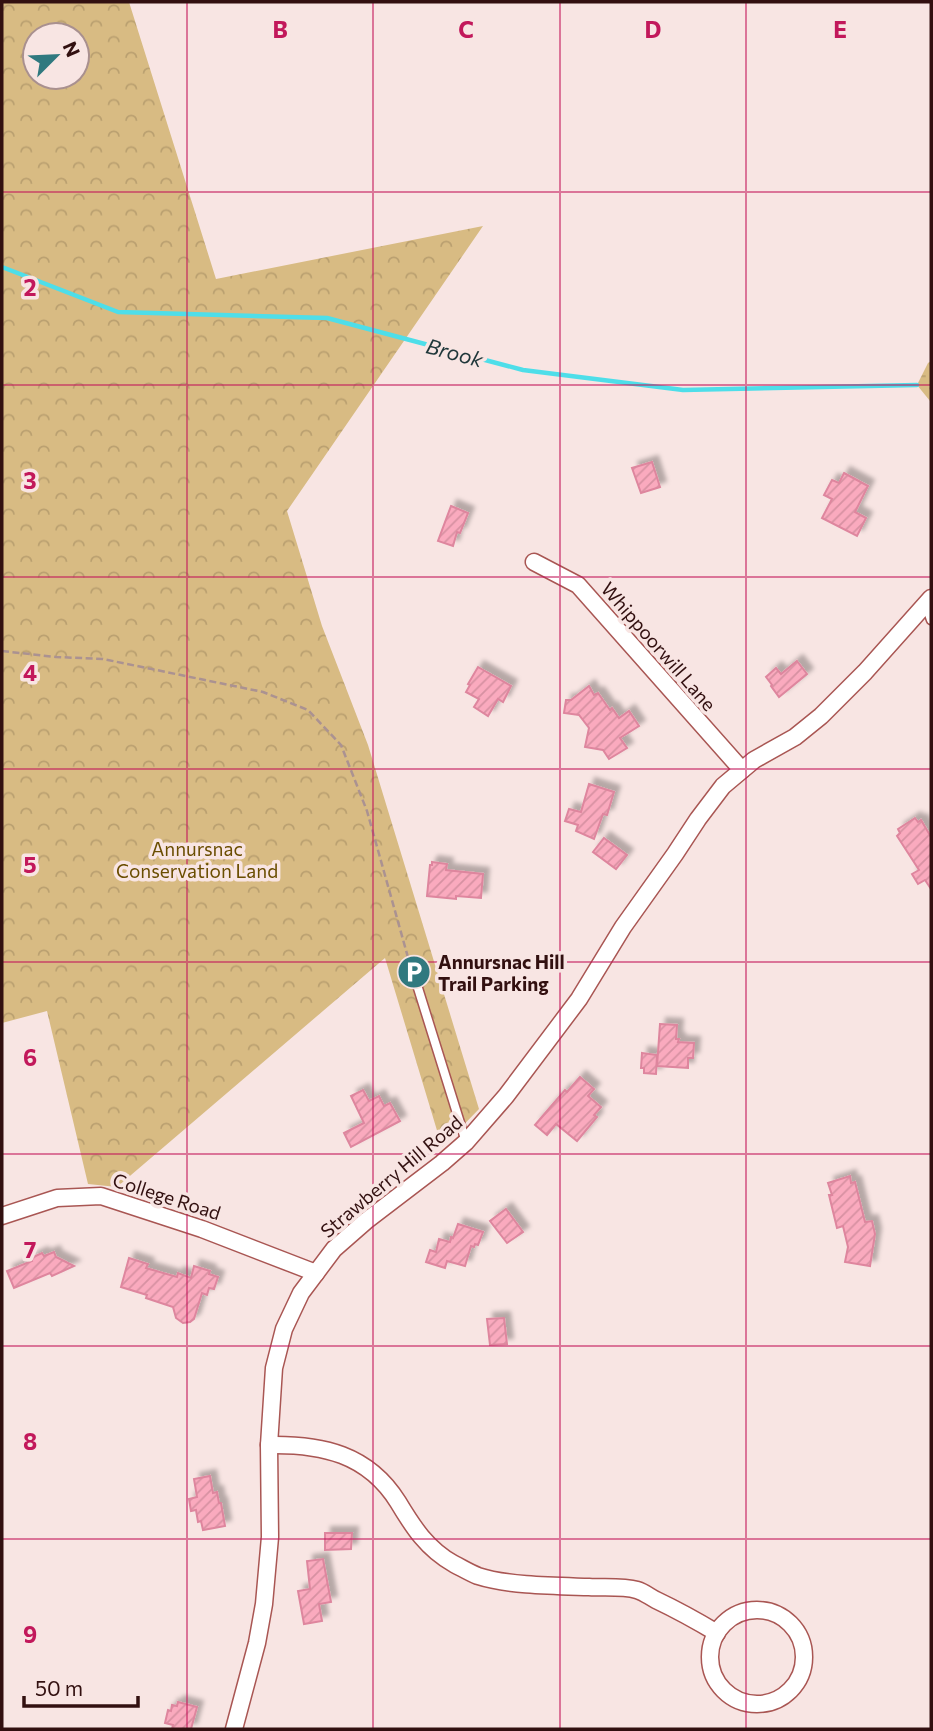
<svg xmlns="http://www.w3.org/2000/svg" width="933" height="1731" font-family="Commissioner,sans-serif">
	<defs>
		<pattern id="wetland-marsh" width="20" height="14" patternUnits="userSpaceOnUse" patternTransform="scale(1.75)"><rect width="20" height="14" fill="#d8bb83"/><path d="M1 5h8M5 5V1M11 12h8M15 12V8" fill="none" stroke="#baa070"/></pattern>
		<pattern id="park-crowns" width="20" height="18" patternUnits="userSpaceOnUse" patternTransform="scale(1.75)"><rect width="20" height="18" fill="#d8bb83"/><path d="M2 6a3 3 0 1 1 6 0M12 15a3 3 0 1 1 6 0" fill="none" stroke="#baa070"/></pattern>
		<pattern id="building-hatch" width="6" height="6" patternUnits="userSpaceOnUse" patternTransform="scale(1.75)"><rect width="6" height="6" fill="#faaabe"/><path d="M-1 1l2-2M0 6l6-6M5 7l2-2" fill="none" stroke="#d791a2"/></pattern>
		<filter id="shadow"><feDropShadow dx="6" dy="-6" stdDeviation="2" flood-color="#0004"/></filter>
	</defs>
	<rect width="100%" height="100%" fill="#f8e5e3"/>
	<polygon fill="url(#wetland-marsh)" points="931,361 931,401 930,401 917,385 928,363"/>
	<path fill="url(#park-crowns)" fill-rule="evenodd" d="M2,2H129L216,279L483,226L287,511L322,626L368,745L479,1109L442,1147L385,958L117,1187L88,1184L47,1011L2,1023ZM35,35H77V77H35Z"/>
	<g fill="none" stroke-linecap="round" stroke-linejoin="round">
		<polyline stroke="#4edee9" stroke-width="4.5" points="2,267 118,312 327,318 523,370 683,390 917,385"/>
	</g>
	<g fill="url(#building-hatch)" stroke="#de869e" stroke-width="2" filter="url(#shadow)">
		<polygon points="652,462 660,487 641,493 632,468"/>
		<polygon points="844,473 868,486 855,512 866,518 857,536 822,518 832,499 824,495 832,480 839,483"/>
		<polygon points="451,506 468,513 460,533 457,532 453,546 438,541"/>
		<polygon points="797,661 807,674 779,697 771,686 772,685 766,677 776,668 781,674"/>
		<polygon points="478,667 511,686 503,702 498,699 488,716 474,707 479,699 466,692 470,685 468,684"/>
		<polygon points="589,686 594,695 598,693 610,710 612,708 619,718 629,711 639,726 620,738 627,748 609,759 603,750 585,747 589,728 579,715 564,713 566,700 571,700"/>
		<polygon points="589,784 614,792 607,815 603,814 594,839 576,831 578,825 565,821 569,809 581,812"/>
		<polygon points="915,818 918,822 921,820 931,837 931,889 925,880 918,884 912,874 919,870 897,836 900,833 898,829"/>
		<polygon points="604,838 627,855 616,869 593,852"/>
		<polygon points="432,862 447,864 446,870 483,874 481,898 456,896 456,899 427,896 430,865 432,865"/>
		<polygon points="660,1024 677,1025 676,1039 679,1039 678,1042 694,1043 693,1058 688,1058 688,1068 657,1066"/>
		<polygon points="642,1053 657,1055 656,1074 644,1073 644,1068 641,1068"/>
		<polygon points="580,1077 594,1089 588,1096 601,1107 594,1115 597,1117 577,1141 556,1124 547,1135 535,1125 565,1090 567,1092"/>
		<polygon points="363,1090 369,1101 379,1096 384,1106 390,1103 400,1121 351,1147 344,1133 364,1123 351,1096"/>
		<polygon points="850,1176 851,1183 855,1182 865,1222 872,1221 875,1234 870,1266 845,1262 848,1247 843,1226 837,1228 829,1195 832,1195 828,1183"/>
		<polygon points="506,1209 523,1232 507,1243 490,1221"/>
		<polygon points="458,1224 483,1232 478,1245 475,1244 474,1247 471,1246 465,1266 447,1261 445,1268 426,1262 430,1250 436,1252 439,1239 450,1242 451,1237 453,1238"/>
		<polygon points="54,1252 56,1257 74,1266 52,1276 50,1273 14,1288 7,1271 32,1261 31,1258 42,1253 44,1256"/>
		<polygon points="129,1258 148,1264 146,1268 177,1277 178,1273 191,1278 194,1266 210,1271 209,1274 218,1277 214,1289 209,1288 207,1295 202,1293 194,1319 190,1322 183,1323 176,1318 173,1307 146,1298 147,1295 121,1287"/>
		<polygon points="504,1318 507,1344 490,1345 487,1319"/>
		<polygon points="210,1476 213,1493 217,1492 219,1503 221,1503 225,1526 203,1530 201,1521 198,1522 196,1510 191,1511 189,1499 197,1497 194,1479"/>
		<polygon points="325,1533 352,1533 351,1549 325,1550"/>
		<polygon points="323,1559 331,1602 319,1604 322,1621 304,1624 298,1591 310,1589 307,1561"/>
		<polygon points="178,1702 197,1707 191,1729 172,1729 173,1725 165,1723 168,1710 171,1711 172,1705 177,1706"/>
	</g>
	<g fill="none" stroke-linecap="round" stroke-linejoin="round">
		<defs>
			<g id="lane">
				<polyline points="930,603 929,614 931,620"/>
				<polyline points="413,972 466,1142"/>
			</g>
			<g id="street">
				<polyline points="534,562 578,585 742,770"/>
				<polyline points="2,1216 57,1198 101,1196 202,1229 316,1273"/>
				<path d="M269,1445C322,1444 368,1454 398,1502C413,1527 427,1549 454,1564C462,1568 470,1573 478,1576C509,1586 557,1586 589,1587C604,1588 623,1586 637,1590C644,1592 650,1597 656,1600C677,1610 697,1621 717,1633"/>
				<circle cx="757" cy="1657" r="47"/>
				<polyline points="234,1729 257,1643 264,1604 270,1537 269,1445 274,1368 284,1329 301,1293 334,1249 366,1221 442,1163 466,1142 506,1096 579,999 623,927 675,854 698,819 723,786 754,760 795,737 821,716 865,672 931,598"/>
			</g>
		</defs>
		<use href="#lane" stroke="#a95653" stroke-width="11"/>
		<use href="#street" stroke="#a95653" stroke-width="19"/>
		<polyline stroke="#ab9291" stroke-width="2.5" stroke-dasharray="7 3.5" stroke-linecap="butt" points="2,651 56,657 103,659 263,692 308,710 341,745 367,811 409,961"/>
		<use href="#lane" stroke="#fff" stroke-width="8"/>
		<use href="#street" stroke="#fff" stroke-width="16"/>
	</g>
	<path fill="none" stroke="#c2185b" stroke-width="2" stroke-opacity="0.55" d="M187,2V1729M373,2V1729M560,2V1729M746,2V1729M2,192H931M2,385H931M2,577H931M2,769H931M2,962H931M2,1154H931M2,1346H931M2,1539H931"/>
	<defs>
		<symbol id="parking-disc" viewBox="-11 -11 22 22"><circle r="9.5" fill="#30797f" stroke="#f8e5e3"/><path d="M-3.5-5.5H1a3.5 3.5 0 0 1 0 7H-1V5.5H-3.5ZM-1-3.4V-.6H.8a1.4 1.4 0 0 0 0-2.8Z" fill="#fff"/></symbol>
	</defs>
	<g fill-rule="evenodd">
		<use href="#parking-disc" x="395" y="953" width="38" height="38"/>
	</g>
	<g text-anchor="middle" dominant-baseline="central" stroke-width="7" stroke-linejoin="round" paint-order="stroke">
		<g font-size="19" fill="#321010" stroke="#f8e5e3">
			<text transform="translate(659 646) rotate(49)">Whippoorwill Lane</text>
			<text transform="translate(391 1176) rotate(-40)">Strawberry Hill Road</text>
			<text transform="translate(167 1196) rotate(18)">College Road</text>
		</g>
		<g font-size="19" fill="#6a4d00" stroke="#f8e5e3">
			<text x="197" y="848">Annursnac<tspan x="197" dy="22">Conservation Land</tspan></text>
		</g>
		<g font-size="19" font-weight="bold" fill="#321010" stroke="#f8e5e3" text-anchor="start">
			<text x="438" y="961">Annursnac Hill<tspan x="438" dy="22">Trail Parking</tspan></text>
		</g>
		<g font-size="21" font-style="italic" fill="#1f373a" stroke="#f8e5e3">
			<text transform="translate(455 352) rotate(15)">Brook</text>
		</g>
	</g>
	<g font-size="23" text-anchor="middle" font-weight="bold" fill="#c2185b" stroke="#f8e5e3" stroke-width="7" stroke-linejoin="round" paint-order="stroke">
		<text x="280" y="38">B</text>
		<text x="466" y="38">C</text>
		<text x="653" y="38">D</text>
		<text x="840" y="38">E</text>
		<text x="30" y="296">2</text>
		<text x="30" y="489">3</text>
		<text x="30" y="681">4</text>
		<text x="30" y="873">5</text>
		<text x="30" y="1066">6</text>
		<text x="30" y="1258">7</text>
		<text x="30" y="1450">8</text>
		<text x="30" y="1643">9</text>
	</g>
	<rect width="933" height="1731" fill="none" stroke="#321010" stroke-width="7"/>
	<g transform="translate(56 56) rotate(66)"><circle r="33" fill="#f8e5e3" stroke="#a9908f" stroke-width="2"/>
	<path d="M0-5L12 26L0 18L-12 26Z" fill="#30797f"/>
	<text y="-10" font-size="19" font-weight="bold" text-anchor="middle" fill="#321010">N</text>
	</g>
	<path d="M24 1696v10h114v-10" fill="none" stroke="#321010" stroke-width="3.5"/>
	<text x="35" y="1696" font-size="21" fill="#321010" stroke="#f8e5e3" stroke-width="5" paint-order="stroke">50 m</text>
</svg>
